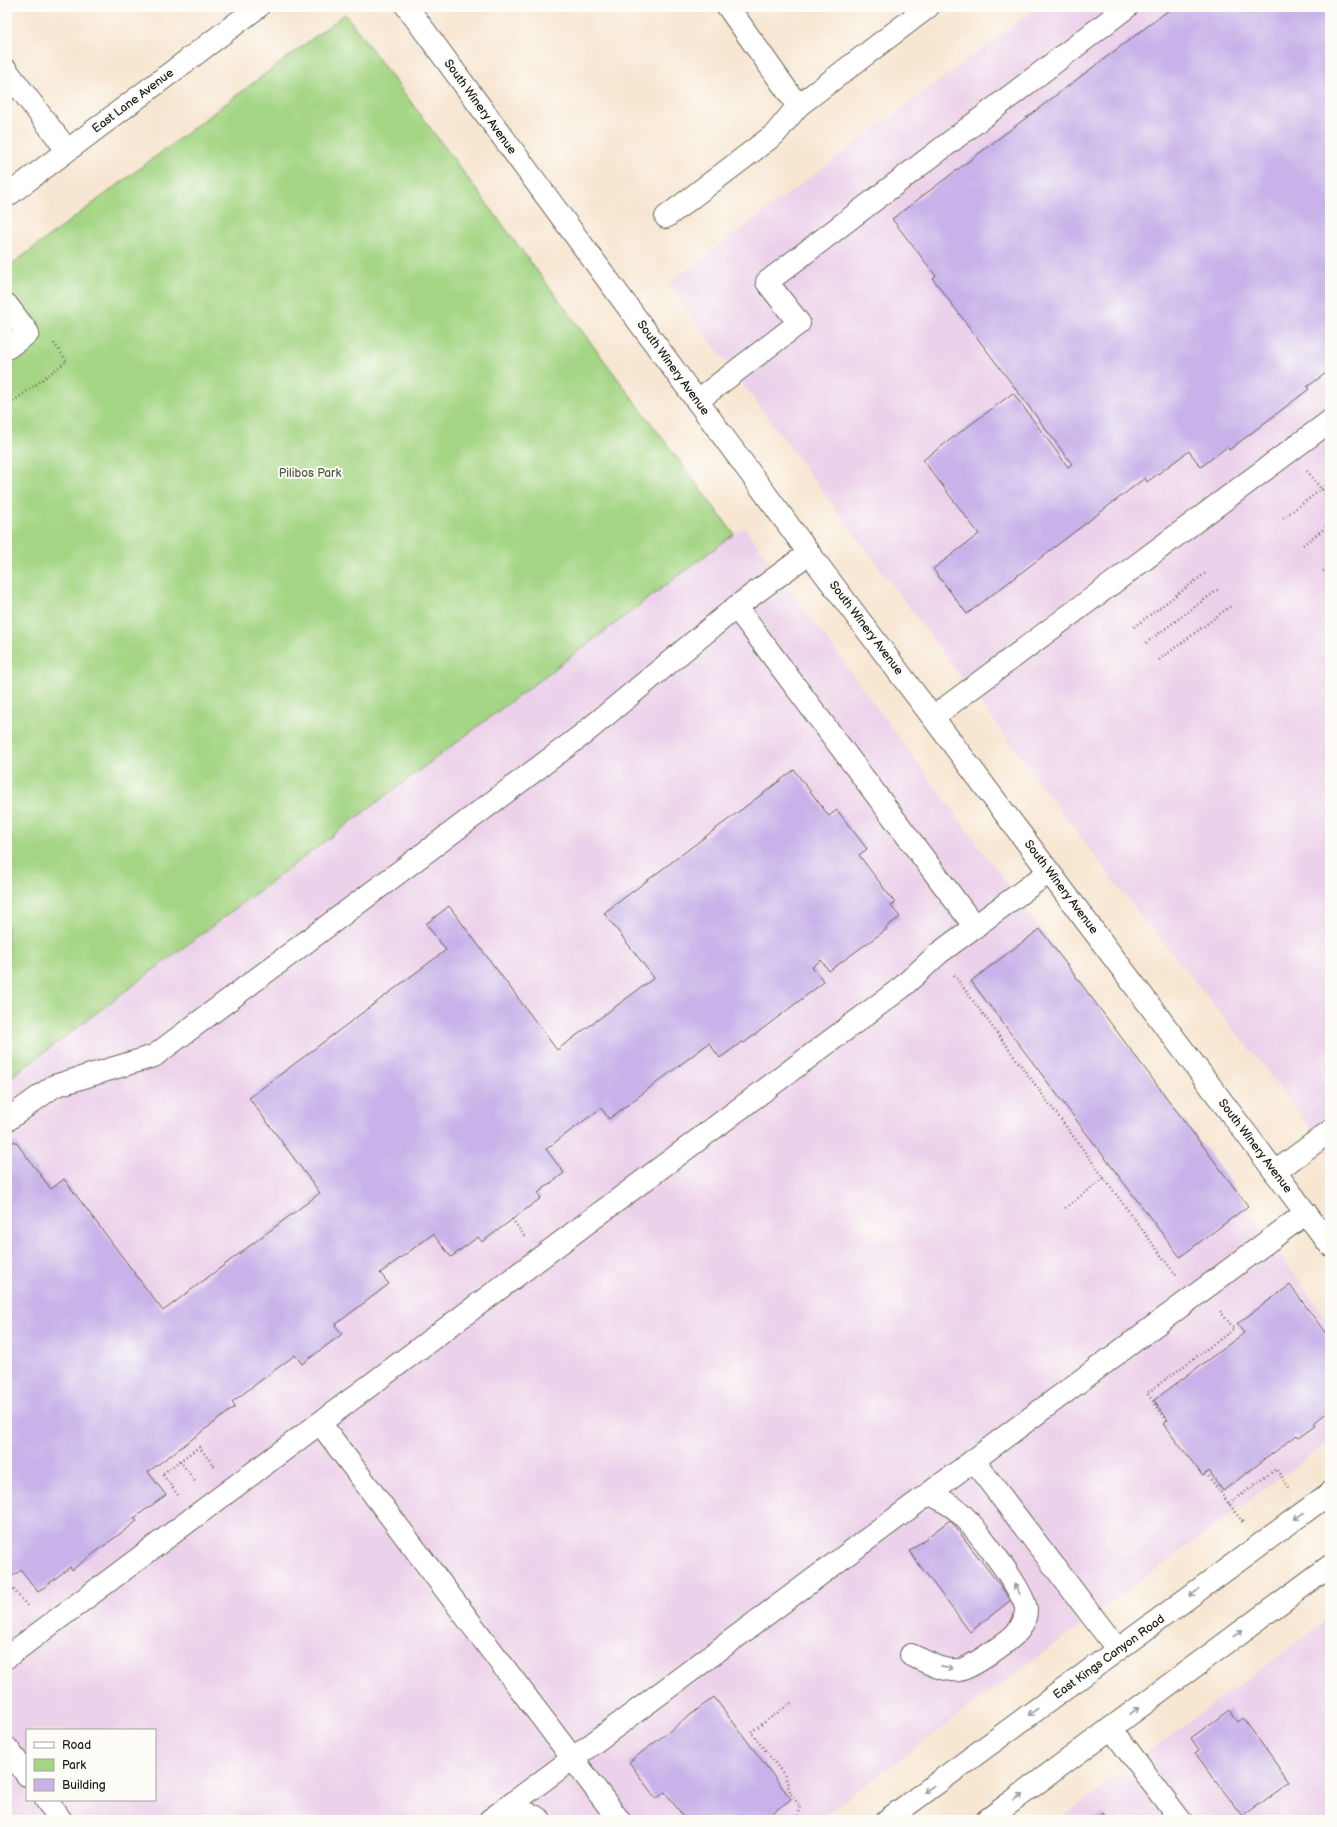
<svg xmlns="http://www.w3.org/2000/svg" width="1337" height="1827" font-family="'Balsamiq Sans',sans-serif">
	<rect width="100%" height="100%" fill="#fdfcf7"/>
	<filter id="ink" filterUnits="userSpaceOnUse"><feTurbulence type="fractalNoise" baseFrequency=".025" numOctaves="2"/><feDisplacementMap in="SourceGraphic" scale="8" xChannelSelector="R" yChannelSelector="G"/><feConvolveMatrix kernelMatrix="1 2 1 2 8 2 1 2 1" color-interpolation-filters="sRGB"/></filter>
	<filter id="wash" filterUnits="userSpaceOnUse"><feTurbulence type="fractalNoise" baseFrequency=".012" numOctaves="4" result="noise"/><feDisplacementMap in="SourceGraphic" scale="16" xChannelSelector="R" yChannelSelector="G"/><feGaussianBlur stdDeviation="0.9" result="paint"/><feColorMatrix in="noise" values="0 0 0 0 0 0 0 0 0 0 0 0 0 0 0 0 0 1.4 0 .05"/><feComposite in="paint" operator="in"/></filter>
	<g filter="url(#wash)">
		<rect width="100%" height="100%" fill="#f7e6d1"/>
		<g fill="#ecd1ea" fill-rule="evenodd">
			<polygon points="1038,7 1330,7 1330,1154 1254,1054 1117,886 668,284"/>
			<path d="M744,527L1330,1323V1441L818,1820H7V1080ZM27,1730H155V1800H27Z"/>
			<polygon points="1330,1617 1330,1820 1058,1820"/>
		</g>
		<polygon fill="#a4d584" stroke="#607850" points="345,14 734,534 7,1080 7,268"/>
		<g id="blocks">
			<g fill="#c8b2e9">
				<polygon points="1173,7 1330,7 1330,370 1307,387 1309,389 1229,450 1227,447 1201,467 1189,451 1147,482 1145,478 967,614 933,569 979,534 923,460 1013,393 1068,467 1072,464 933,279 936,276 892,219"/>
				<polygon points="794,770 829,816 837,810 867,849 859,855 895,903 891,906 900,917 886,927 887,929 829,971 821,960 812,967 824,982 744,1043 742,1042 720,1058 709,1043 609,1119 601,1108 546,1149 564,1173 538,1193 541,1198 482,1242 478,1237 451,1257 433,1234 380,1273 389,1284 335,1325 342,1334 302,1364 295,1355 232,1402 235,1407 148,1472 166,1495 134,1518 137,1521 72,1570 70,1567 38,1592 21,1570 7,1580 7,1146 15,1141 51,1189 64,1179 163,1311 320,1193 249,1098 446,950 426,924 449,906 557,1050 654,978 604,913"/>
				<polygon points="1040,929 1248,1206 1180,1257 971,981"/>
				<polygon points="1290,1285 1330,1339 1330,1410 1314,1423 1316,1426 1299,1438 1297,1435 1223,1491 1209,1471 1203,1476 1163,1424 1168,1420 1154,1400 1244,1333 1237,1324"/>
				<polygon points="950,1520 1011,1600 970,1632 909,1551"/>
				<polygon points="714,1697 791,1799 763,1820 686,1820 665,1792 656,1799 629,1762"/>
				<polygon points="1229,1710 1238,1722 1243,1718 1290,1783 1243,1817 1195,1753 1199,1750 1191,1738"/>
				<polygon points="1103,1813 1108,1820 1094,1820"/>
			</g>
		</g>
	</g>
	<g filter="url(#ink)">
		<use href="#blocks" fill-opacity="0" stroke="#69635b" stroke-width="1"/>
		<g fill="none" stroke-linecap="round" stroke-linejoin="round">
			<defs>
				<g id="minor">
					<polyline points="407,7 809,553 1330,1245"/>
					<polyline points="728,7 798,106 928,7"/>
					<polyline points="7,71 67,150"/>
					<polyline points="7,196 258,7"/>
					<polyline points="666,217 775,134 798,106"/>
					<polyline points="7,305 28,333 7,348"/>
					<polyline points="697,401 799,323 767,282 1127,7"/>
					<polyline points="736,607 975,927"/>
					<polyline points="933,717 1330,421"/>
					<polyline points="7,1120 54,1086 154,1056 582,735 736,607 809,553"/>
					<polyline points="1275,1172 1330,1131"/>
					<polyline points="320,1423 619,1820"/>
					<polyline points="974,1461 1118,1650"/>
					<path d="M911,1655C925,1661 943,1672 959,1670C972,1668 1011,1640 1019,1630C1023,1624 1026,1616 1026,1610C1027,1594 972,1522 958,1511C950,1504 939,1499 930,1493"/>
					<polyline points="7,1657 901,988 939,953 1049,872"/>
					<polyline points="1111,1728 1180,1820"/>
					<polyline points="7,1748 27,1775"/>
					<polyline points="46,1800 61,1820"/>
					<polyline points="509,1806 534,1816 540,1820"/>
					<polyline points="490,1820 1306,1213"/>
				</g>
				<g id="major">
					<polyline points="887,1820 1330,1493"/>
					<polyline points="987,1820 1330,1566"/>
				</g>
			</defs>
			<use href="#minor" stroke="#69635b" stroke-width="24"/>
			<use href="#major" stroke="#69635b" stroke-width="24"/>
			<g stroke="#69635b" stroke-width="2.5" stroke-dasharray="1 3" stroke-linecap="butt">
				<polyline points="7,406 67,361 53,342"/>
				<polyline points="1307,471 1330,500"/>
				<polyline points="1283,518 1330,483"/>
				<polyline points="1303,545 1330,524"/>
				<polyline points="1323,571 1330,566"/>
				<polyline points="1134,627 1207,572"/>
				<polyline points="1146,643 1220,588"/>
				<polyline points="1159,660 1232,605"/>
				<polyline points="954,975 1175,1274 1178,1272"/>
				<polyline points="1065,1208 1104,1178"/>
				<polyline points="512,1219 525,1237"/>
				<polyline points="1167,1421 1147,1393 1234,1329 1220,1311"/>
				<polyline points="180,1461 196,1483"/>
				<polyline points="1206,1473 1244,1524"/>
				<polyline points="178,1495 162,1474 199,1447 216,1468"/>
				<polyline points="1229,1504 1276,1469 1291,1490"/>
				<polyline points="7,1593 13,1589 28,1607"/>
				<polyline points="791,1703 751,1732 785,1776 791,1794 799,1805 800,1810 796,1820"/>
			</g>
			<use href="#minor" stroke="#fff" stroke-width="22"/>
			<use href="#major" stroke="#fff" stroke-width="22"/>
		</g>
		<defs><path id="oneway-shaft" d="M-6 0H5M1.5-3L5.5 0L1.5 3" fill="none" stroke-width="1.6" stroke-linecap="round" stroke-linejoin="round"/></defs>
		<g stroke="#999">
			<use href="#oneway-shaft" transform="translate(1299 1516) rotate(144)"/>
			<use href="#oneway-shaft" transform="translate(1017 1589) rotate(-121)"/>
			<use href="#oneway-shaft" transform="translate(1194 1593) rotate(144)"/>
			<use href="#oneway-shaft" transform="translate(1238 1634) rotate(-37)"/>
			<use href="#oneway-shaft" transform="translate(947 1668) rotate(11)"/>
			<use href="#oneway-shaft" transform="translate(1134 1711) rotate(-37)"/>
			<use href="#oneway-shaft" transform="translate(1033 1712) rotate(144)"/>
			<use href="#oneway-shaft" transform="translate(929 1789) rotate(144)"/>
			<use href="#oneway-shaft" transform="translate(1018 1797) rotate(-37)"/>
		</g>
	</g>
	<g text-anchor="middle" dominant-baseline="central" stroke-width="4" stroke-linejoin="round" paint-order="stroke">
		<g font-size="12" fill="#1c1c1c" stroke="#fdfcf7">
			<text transform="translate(133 101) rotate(-37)">East Lane Avenue</text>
			<text transform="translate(480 107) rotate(54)">South Winery Avenue</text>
			<text transform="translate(673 368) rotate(54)">South Winery Avenue</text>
			<text transform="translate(866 628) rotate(53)">South Winery Avenue</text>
			<text transform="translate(1061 887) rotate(53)">South Winery Avenue</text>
			<text transform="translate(1255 1146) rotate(53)">South Winery Avenue</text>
			<text transform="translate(1109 1657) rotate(-36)">East Kings Canyon Road</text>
		</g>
		<g font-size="12" fill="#4c5d40" stroke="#fdfcf7">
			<text x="310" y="473">Pilibos Park</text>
		</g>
	</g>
	<rect width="1337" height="1827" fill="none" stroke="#fdfcf7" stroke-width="24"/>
	<rect x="26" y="1729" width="130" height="72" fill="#fdfcf7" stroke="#a3a29f"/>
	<rect x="34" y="1742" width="20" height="6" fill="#ffffff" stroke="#a3a29f"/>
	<text x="62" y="1749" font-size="12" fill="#1c1c1c">Road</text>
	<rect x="34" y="1759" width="20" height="12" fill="#a4d584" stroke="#a3a29f"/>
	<text x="62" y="1769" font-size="12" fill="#1c1c1c">Park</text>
	<rect x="34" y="1779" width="20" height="12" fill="#c8b2e9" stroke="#a3a29f"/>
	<text x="62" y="1789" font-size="12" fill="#1c1c1c">Building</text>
</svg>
